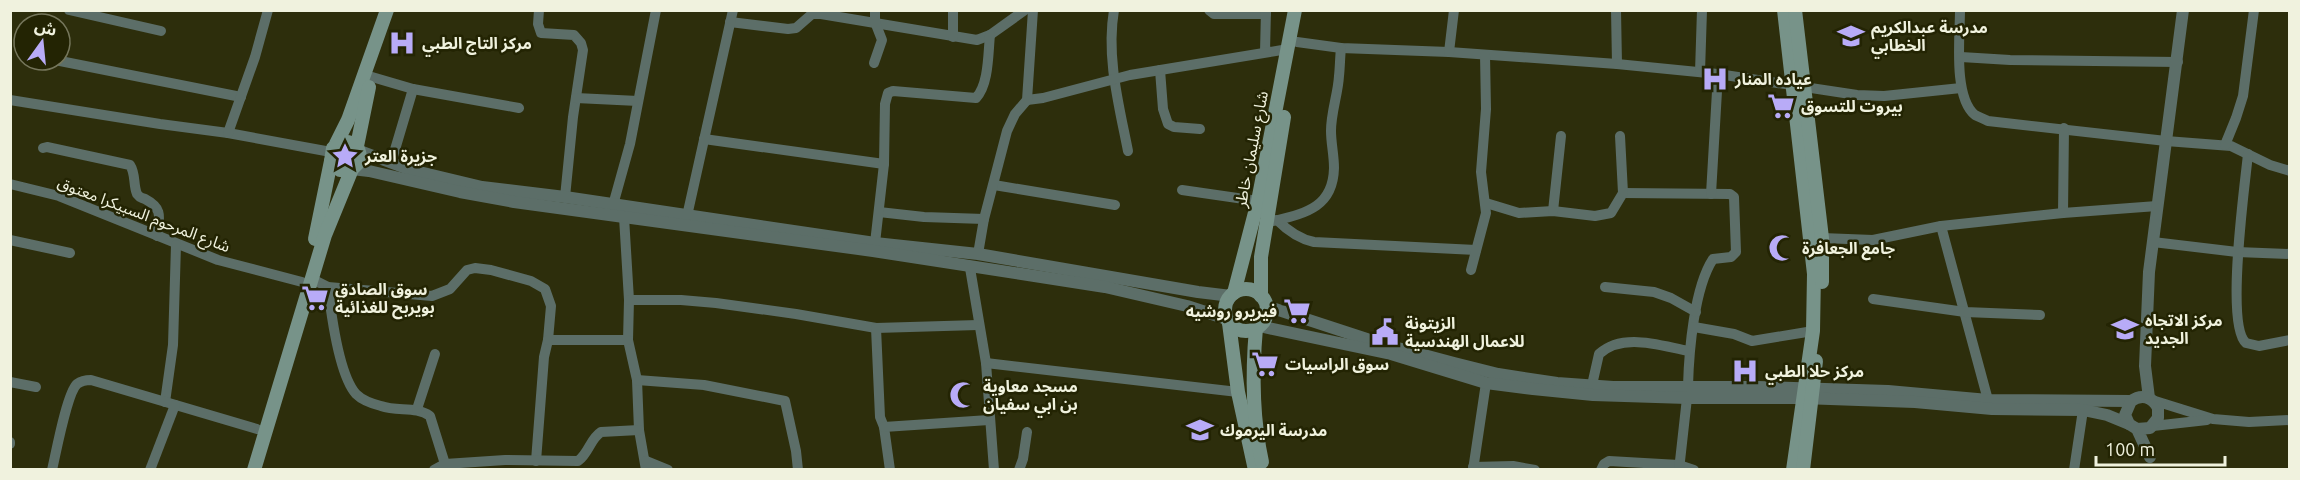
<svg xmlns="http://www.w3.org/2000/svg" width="2300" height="480" font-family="Ubuntu,'Noto Sans Arabic',sans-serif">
	<rect width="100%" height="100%" fill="#2d2e0c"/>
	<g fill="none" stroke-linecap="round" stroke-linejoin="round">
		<g stroke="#5c6e68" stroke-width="10">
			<polyline points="69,10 161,31"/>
			<polyline points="539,10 538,24 541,33 574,35 581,43 583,50 573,117 565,197"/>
			<path d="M1114,10C1106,57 1119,105 1128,151"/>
			<polyline points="1209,10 1214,14 1266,14"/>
			<polyline points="1616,10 1617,64"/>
			<path d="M1960,10C1960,37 1953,97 1975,115C1979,117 1984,119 1988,121L2166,141L2231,146L2270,165L2290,171"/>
			<polyline points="730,22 788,29 796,28 812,14 821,14 977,40 990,35 1025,10"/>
			<polyline points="953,37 953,10"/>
			<polyline points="1297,42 1341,48 1449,52 1617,64 1718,74 1857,95 1884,96 1961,88"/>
			<polyline points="1265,52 1266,10"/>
			<polyline points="1449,52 1454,10"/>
			<polyline points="1961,57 2010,60 2178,62"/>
			<polyline points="55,60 241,97"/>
			<polyline points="874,63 882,40 875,22 875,10"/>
			<polyline points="1160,70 1163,109 1168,124 1174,127 1200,129"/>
			<polyline points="1700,72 1702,10"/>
			<polyline points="372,77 413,89 519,108"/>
			<polyline points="576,98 638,101"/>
			<polyline points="10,100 160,124 228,133 331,152"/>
			<polyline points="1027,100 1043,98 1130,75 1288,49"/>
			<polyline points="228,133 255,57 268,10"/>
			<polyline points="704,139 884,164"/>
			<polyline points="2225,145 2236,118 2243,96 2254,10"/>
			<path d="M43,148L47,147L130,165C136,174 133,185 137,194C140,198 140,197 145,199C164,209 159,218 157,236"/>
			<path d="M2248,154C2245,185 2225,325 2246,343L2259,346L2290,340"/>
			<polyline points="391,163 413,89"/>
			<polyline points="10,184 59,196 218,260 302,282"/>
			<polyline points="994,185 1115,205"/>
			<polyline points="1182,190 1258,201"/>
			<path d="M1623,193L1730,194L1734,197L1736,252L1731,257L1713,259C1694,288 1689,351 1688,386"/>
			<polyline points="1711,194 1718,74"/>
			<polyline points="1486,203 1519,213 1553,211 1595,216 1611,213 1623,193 1620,136"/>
			<polyline points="613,205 630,144 656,10"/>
			<polyline points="1553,211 1561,136"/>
			<polyline points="879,212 924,217 984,219"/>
			<polyline points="2063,213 2064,128"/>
			<polyline points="687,216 733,10"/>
			<polyline points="624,217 629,300 628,340 637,380 639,430 646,470"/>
			<path d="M1277,220C1288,231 1299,239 1314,242L1476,250"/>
			<path d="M1266,223C1300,214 1333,211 1334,168C1334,155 1331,143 1331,131C1331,112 1338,94 1339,76C1340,67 1340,57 1341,48"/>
			<polyline points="1941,226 1988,400"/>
			<polyline points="1822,238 1873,240 1941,226 2063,213 2157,206"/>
			<polyline points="10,240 70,253"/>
			<polyline points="2153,242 2237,252 2290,254"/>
			<path d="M875,243L884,164L885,104L888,93L893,91L976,98C989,84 988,54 990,35"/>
			<polyline points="978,254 984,219 1007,131 1015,114 1027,100 1033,10"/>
			<polyline points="970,268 986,363 994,470"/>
			<polyline points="1471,270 1486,213 1481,172 1486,109 1485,55"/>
			<polyline points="312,279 328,287 432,296 450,289 467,270 475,268 491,270 531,281 545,289 551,306 548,340 544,357 536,461"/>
			<path d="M328,287C331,313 339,375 356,394C362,400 373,404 381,406C398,412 416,406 430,416L445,464"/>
			<polyline points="1605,287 1654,292 1671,298 1696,312"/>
			<polyline points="1873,299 1965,312 2040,315"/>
			<polyline points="629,300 681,300 716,303 796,314 876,328 978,325"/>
			<polyline points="1694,327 1734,334 1752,341 1813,331"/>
			<polyline points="876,328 880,417 884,427 890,470"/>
			<polyline points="548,340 628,340"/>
			<polyline points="986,363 1238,392"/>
			<polyline points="637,380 704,385 785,401 796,451 798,470"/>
			<polyline points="10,382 36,387"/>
			<path d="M1592,385L1599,354C1623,332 1661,346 1689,351"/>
			<polyline points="2152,400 2213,419 2249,422 2290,420"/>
			<polyline points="165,402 173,345 176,245"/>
			<polyline points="417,409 435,354"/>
			<polyline points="2153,426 2207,420"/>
			<polyline points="884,427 989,420"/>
			<polyline points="10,442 10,444"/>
			<polyline points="646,461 668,470"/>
			<polyline points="1473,467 1513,466 1535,470"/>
			<path d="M52,470C56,453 67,393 77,384C81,381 86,380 91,380L257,429"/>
			<polyline points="150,470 175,405"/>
			<path d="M434,470L445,464L505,460L578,461C589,453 590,439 601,432L639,430"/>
			<polyline points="1019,470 1023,459 1027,432"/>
			<polyline points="1473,470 1486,383"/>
			<polyline points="1601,470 1604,464 1609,461 1679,465 1694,470"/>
			<polyline points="1679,470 1687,398"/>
			<polyline points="2074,470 2083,410"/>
		</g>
		<g stroke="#5c6e68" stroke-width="12">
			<polyline points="360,151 411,170 482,187 565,197 875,243 978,254 1198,292 1231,296"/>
			<polyline points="352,169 369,171 460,192 514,202 873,251 1105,287 1187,306 1227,319"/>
			<polyline points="1266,306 1379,343 1454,363 1498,374 1557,383 1613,387 1758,387 1888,391 1988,400 2131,401"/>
			<polyline points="1259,326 1391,354 1486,383 1533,389 1593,395 1687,398 1802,398 1915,402 1992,409 2083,410 2107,415 2129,424"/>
			<polyline points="2149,398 2145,366 2149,272 2183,10"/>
			<path d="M2137,429L2150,428L2158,418V408C2152,396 2141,394 2131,401L2125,415L2129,424L2137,429L2150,457"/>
		</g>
		<g stroke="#779389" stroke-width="14">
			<polyline points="1784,10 1814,274 1813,331 1793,470"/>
			<polyline points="1795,10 1822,238 1822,282"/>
			<polyline points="336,144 348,120 387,10"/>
			<polyline points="357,146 369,87"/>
			<polyline points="315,239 331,161"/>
			<circle cx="1246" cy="310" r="21"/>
			<polyline points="1234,293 1258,201 1295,10"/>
			<polyline points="1261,296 1261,257 1284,117"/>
			<polyline points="1229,323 1238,392 1255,470"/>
			<path d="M1256,328C1252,373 1252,417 1262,462"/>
			<path d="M254,470L325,235L352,169L359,162C362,149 354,140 341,142L333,148L331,161L340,170L352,169"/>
			<polyline points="1803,470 1816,361"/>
		</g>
	</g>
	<defs>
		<symbol id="school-bare" viewBox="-9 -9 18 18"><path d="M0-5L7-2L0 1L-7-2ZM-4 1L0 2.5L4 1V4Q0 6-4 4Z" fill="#b8abf7" stroke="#232403" stroke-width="2.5" paint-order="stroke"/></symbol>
		<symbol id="hospital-bare" viewBox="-9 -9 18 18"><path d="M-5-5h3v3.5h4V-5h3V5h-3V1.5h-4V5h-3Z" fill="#b8abf7" stroke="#232403" stroke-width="2.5" paint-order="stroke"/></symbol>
		<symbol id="supermarket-bare" viewBox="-9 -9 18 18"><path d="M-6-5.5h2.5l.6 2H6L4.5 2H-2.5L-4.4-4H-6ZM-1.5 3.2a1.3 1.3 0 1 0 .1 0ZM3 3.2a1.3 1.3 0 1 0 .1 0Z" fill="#b8abf7" stroke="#232403" stroke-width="2.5" paint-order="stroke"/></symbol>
		<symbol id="sight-bare" viewBox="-9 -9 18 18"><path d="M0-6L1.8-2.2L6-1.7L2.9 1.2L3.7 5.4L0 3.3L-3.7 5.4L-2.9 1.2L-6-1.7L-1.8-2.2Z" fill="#b8abf7" stroke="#232403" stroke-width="2.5" paint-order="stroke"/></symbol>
		<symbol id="mosque-bare" viewBox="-9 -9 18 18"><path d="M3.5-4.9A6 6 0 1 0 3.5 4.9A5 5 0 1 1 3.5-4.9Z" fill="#b8abf7" stroke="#232403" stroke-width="2.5" paint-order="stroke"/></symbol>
		<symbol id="civic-bare" viewBox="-9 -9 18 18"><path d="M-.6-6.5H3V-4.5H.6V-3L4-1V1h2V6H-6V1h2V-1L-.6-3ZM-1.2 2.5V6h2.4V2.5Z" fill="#b8abf7" stroke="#232403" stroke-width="2.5" paint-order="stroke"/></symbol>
	</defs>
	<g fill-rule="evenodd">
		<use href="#school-bare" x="1832" y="17" width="38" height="38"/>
		<use href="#hospital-bare" x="383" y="24" width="38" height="38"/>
		<use href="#hospital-bare" x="1696" y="60" width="38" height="38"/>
		<use href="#supermarket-bare" x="1762" y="87" width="38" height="38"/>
		<use href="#sight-bare" x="326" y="137" width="38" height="38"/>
		<use href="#mosque-bare" x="1763" y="229" width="38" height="38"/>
		<use href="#supermarket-bare" x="296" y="279" width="38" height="38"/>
		<use href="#supermarket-bare" x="1278" y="292" width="38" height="38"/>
		<use href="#school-bare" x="2106" y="310" width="38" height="38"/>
		<use href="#civic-bare" x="1366" y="313" width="38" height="38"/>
		<use href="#supermarket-bare" x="1246" y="345" width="38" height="38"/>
		<use href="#hospital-bare" x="1726" y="352" width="38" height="38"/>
		<use href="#mosque-bare" x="944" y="376" width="38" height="38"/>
		<use href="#school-bare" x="1181" y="411" width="38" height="38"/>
	</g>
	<g text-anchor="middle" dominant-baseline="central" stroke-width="5" stroke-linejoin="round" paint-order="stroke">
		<g font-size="16" font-weight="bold" fill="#f0f2de" stroke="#232403" text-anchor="start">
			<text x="1871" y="27">مدرسة عبدالكريم<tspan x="1871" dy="18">الخطابي</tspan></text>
			<text x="422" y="43">مركز التاج الطبي</text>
			<text x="1735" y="79">عياده المنار</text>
			<text x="1801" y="106">بيروت للتسوق</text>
			<text x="365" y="156">جزيرة العتر</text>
			<text x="1802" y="248">جامع الجعافرة</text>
			<text x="335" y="289">سوق الصادق<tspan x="335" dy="18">بويربح للغذائية</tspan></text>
			<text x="1277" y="311" text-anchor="end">فيريرو روشيه</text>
			<text x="2145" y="320">مركز الاتجاه<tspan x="2145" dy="18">الجديد</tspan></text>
			<text x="1405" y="323">الزيتونة<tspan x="1405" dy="18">للاعمال الهندسية</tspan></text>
			<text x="1285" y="364">سوق الراسيات</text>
			<text x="1765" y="371">مركز حلا الطبي</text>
			<text x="983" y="386">مسجد معاوية<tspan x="983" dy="18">بن ابي سفيان</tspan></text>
			<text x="1220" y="430">مدرسة اليرموك</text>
		</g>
		<g font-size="16" fill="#f0f2de" stroke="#232403">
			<text transform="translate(1251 149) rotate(-79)">شارع سليمان خاطر</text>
			<text transform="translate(144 214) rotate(21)">شارع المرحوم السبيكرا معتوق</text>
		</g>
	</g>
	<rect width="2300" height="480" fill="none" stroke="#f0f2de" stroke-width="24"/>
	<g transform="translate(42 42) rotate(15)"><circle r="28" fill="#232403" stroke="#75765b" stroke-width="1.5"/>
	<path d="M0-4.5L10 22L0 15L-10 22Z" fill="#b8abf7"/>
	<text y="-9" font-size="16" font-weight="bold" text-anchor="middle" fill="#f0f2de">ش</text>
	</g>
	<path d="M2096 456v9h129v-9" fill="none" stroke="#f0f2de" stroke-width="3"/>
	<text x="2105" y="456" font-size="18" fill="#f0f2de" stroke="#232403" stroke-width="4.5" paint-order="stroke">100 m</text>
</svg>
